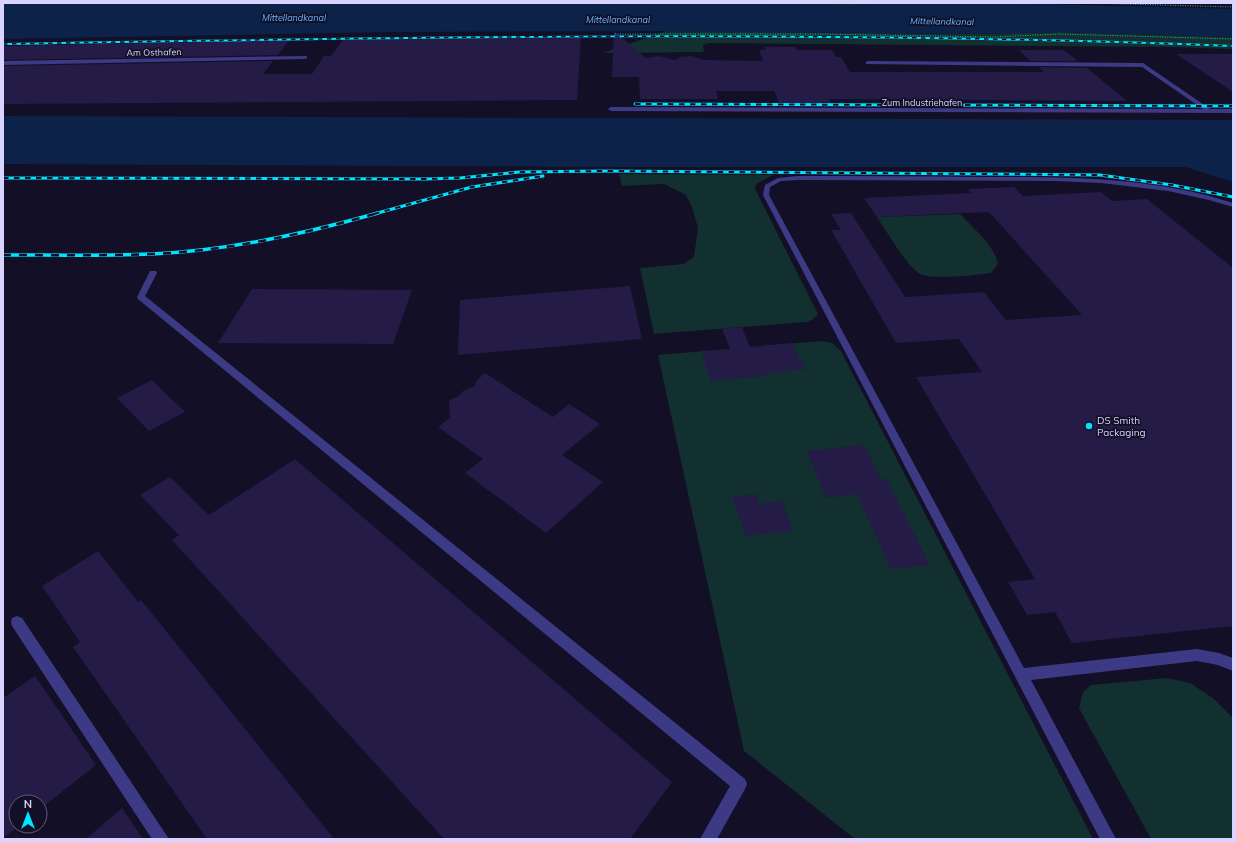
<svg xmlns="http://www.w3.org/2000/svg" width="1236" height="842" font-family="Mulish,sans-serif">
	<rect width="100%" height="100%" fill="#130f26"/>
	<g fill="#12302f">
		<polygon points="761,3 880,3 855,5 767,4"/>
		<polygon points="666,31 978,34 1061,32 1233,37 1233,49 1167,47 710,43 703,45 704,52 603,53"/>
		<polygon points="619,174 773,175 756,184 755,189 818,314 813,319 807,322 654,334 640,268 683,264 694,257 698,228 692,207 686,195 664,184 622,186"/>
		<path d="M960,214C972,227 995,246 998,264L991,273C977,275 931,280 920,274C906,265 887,232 877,217Z"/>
		<polygon points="822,341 832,343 841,351 1093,839 855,839 744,751 658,355"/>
		<polygon points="1167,678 1190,683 1214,699 1233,718 1233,839 1151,839 1079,708 1083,692 1091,685"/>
	</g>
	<g fill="#0c2248">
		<path d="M3,3H761L767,4L855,5L880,3C997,3 1115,5 1233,9V37L1061,32L973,34L666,31L399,32L3,39Z"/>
		<polygon points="3,116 1233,120 1233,182 1185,167 618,167 3,164"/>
	</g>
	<g fill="#241b47">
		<polygon points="614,31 646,58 659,56 675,60 680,57 691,56 704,60 763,61 759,50 766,50 765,47 795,47 797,50 832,50 836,57 841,57 850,72 1044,72 1039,67 1087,68 1127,101 829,99 831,103 779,103 774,91 716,91 718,99 640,99 639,77 612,77"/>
		<polygon points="581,37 577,100 3,104 3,66 273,61 263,74 312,74 324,56 331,56 343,40"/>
		<polygon points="289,40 278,55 3,60 3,46"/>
		<polygon points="1019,50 1064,50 1078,61 1031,61"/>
		<polygon points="1176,54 1233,54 1233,92"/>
		<polygon points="1014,187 1023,196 1101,192 1112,201 1147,199 1233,268 1233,626 1072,643 1055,612 1027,615 1008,582 1035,579 916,377 982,372 959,339 896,343 831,230 841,230 831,214 851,213 905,297 984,292 1006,320 1082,315 989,212 877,217 864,198 971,193 967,189"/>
		<polygon points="630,286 642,339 458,355 460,300"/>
		<polygon points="252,289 412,290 393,344 218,343"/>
		<polygon points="742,327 750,347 792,343 805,369 766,373 767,376 711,381 701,351 730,349 722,329"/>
		<polygon points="485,373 553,417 569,404 600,424 562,455 603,482 546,533 465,473 483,459 438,427 450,418 449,400 459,396 463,391 475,386 476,381"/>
		<polygon points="152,380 185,412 149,431 117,398"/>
		<polygon points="864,445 881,479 886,479 930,565 891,569 857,494 826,498 807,451"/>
		<polygon points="295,459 672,782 630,839 444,839 172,540 179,535 140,495 170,477 209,515"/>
		<polygon points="756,494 759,504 782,501 793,530 746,536 732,497"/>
		<polygon points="98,551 138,602 141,600 334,839 207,839 73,647 80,642 42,586"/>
		<polygon points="35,676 96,765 40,809 40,802 16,802 16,826 19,826 3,838 3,698"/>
		<polygon points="122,808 143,839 86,839"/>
	</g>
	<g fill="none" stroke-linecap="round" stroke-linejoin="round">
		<g stroke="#2fb8b0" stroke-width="1" stroke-dasharray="1 1.5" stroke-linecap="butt">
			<polyline points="1090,3 1233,7"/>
			<polyline points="615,34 819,34 993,37 1059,34 1233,39"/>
		</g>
		<g fill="#3d3a85" fill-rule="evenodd">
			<polygon points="307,56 307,58 305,59 3,65 3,61"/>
			<polygon points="868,61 1143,63 1210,109 1233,109 1233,113 611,111 608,109 611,107 1203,109 1142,67 866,64 866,62"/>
			<path d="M798,176C861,176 924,176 986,177C1070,177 1153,177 1233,203V207L1209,200L1168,191L1101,183L1056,181L798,180L781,181L770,187L769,195L1024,668L1197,649L1219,653L1233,658V671L1218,665L1197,661L1031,680L1116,839H1100L763,195L765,185L778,178Z"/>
			<polygon points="150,271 156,271 157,273 145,296 745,779 747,784 745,789 717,839 700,839 730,786 138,299 137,297"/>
			<polygon points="17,616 22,618 169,839 152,839 12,626 11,622 12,618"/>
		</g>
		<defs>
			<path id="rail-far2" d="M3,44C413,37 823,30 1233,46"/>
			<g id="rail-far1">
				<polyline points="635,104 1233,106"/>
				<polyline points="3,178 425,179 460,178 519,172 606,171 1100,175 1172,185 1233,197"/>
				<polyline points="374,214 472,187 543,176"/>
			</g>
			<path id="rail" d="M3,255C52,255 102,256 151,254C228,251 304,234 378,213"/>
		</defs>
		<use href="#rail-far2" stroke="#00e5ff" stroke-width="2"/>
		<use href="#rail-far1" stroke="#00e5ff" stroke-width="3"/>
		<use href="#rail" stroke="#00e5ff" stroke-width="3.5"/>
		<use href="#rail-far2" stroke="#130f26" stroke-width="1.5" stroke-dasharray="4.5" stroke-linecap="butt"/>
		<use href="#rail-far1" stroke="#130f26" stroke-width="2" stroke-dasharray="5.5" stroke-linecap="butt"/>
		<use href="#rail" stroke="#130f26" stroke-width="2.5" stroke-dasharray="8" stroke-linecap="butt"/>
	</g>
	<circle fill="#00e5ff" stroke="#130f26" stroke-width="1.5" cx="1089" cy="426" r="4"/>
	<g text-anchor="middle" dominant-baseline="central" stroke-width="3.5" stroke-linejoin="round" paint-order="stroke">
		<g font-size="9" font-style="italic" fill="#62b6ff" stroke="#130f26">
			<text x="294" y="17">Mittellandkanal</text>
			<text x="618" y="19">Mittellandkanal</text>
			<text transform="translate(942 21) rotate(1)">Mittellandkanal</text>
		</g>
		<g font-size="9" fill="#d9d4ff" stroke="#130f26">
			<text transform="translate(154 52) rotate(-1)">Am Osthafen</text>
			<text x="922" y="102">Zum Industriehafen</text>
		</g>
		<g font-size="10" fill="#d9d4ff" stroke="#130f26" text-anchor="start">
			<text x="1097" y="420">DS Smith<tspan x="1097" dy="12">Packaging</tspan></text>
		</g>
	</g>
	<rect width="1236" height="842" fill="none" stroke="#d9d4ff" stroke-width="8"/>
	<g transform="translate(28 814)"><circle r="19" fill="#130f26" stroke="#625e7d"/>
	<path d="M0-3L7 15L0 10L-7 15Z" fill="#00e5ff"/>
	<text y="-6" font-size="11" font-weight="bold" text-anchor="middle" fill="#d9d4ff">N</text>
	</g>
</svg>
